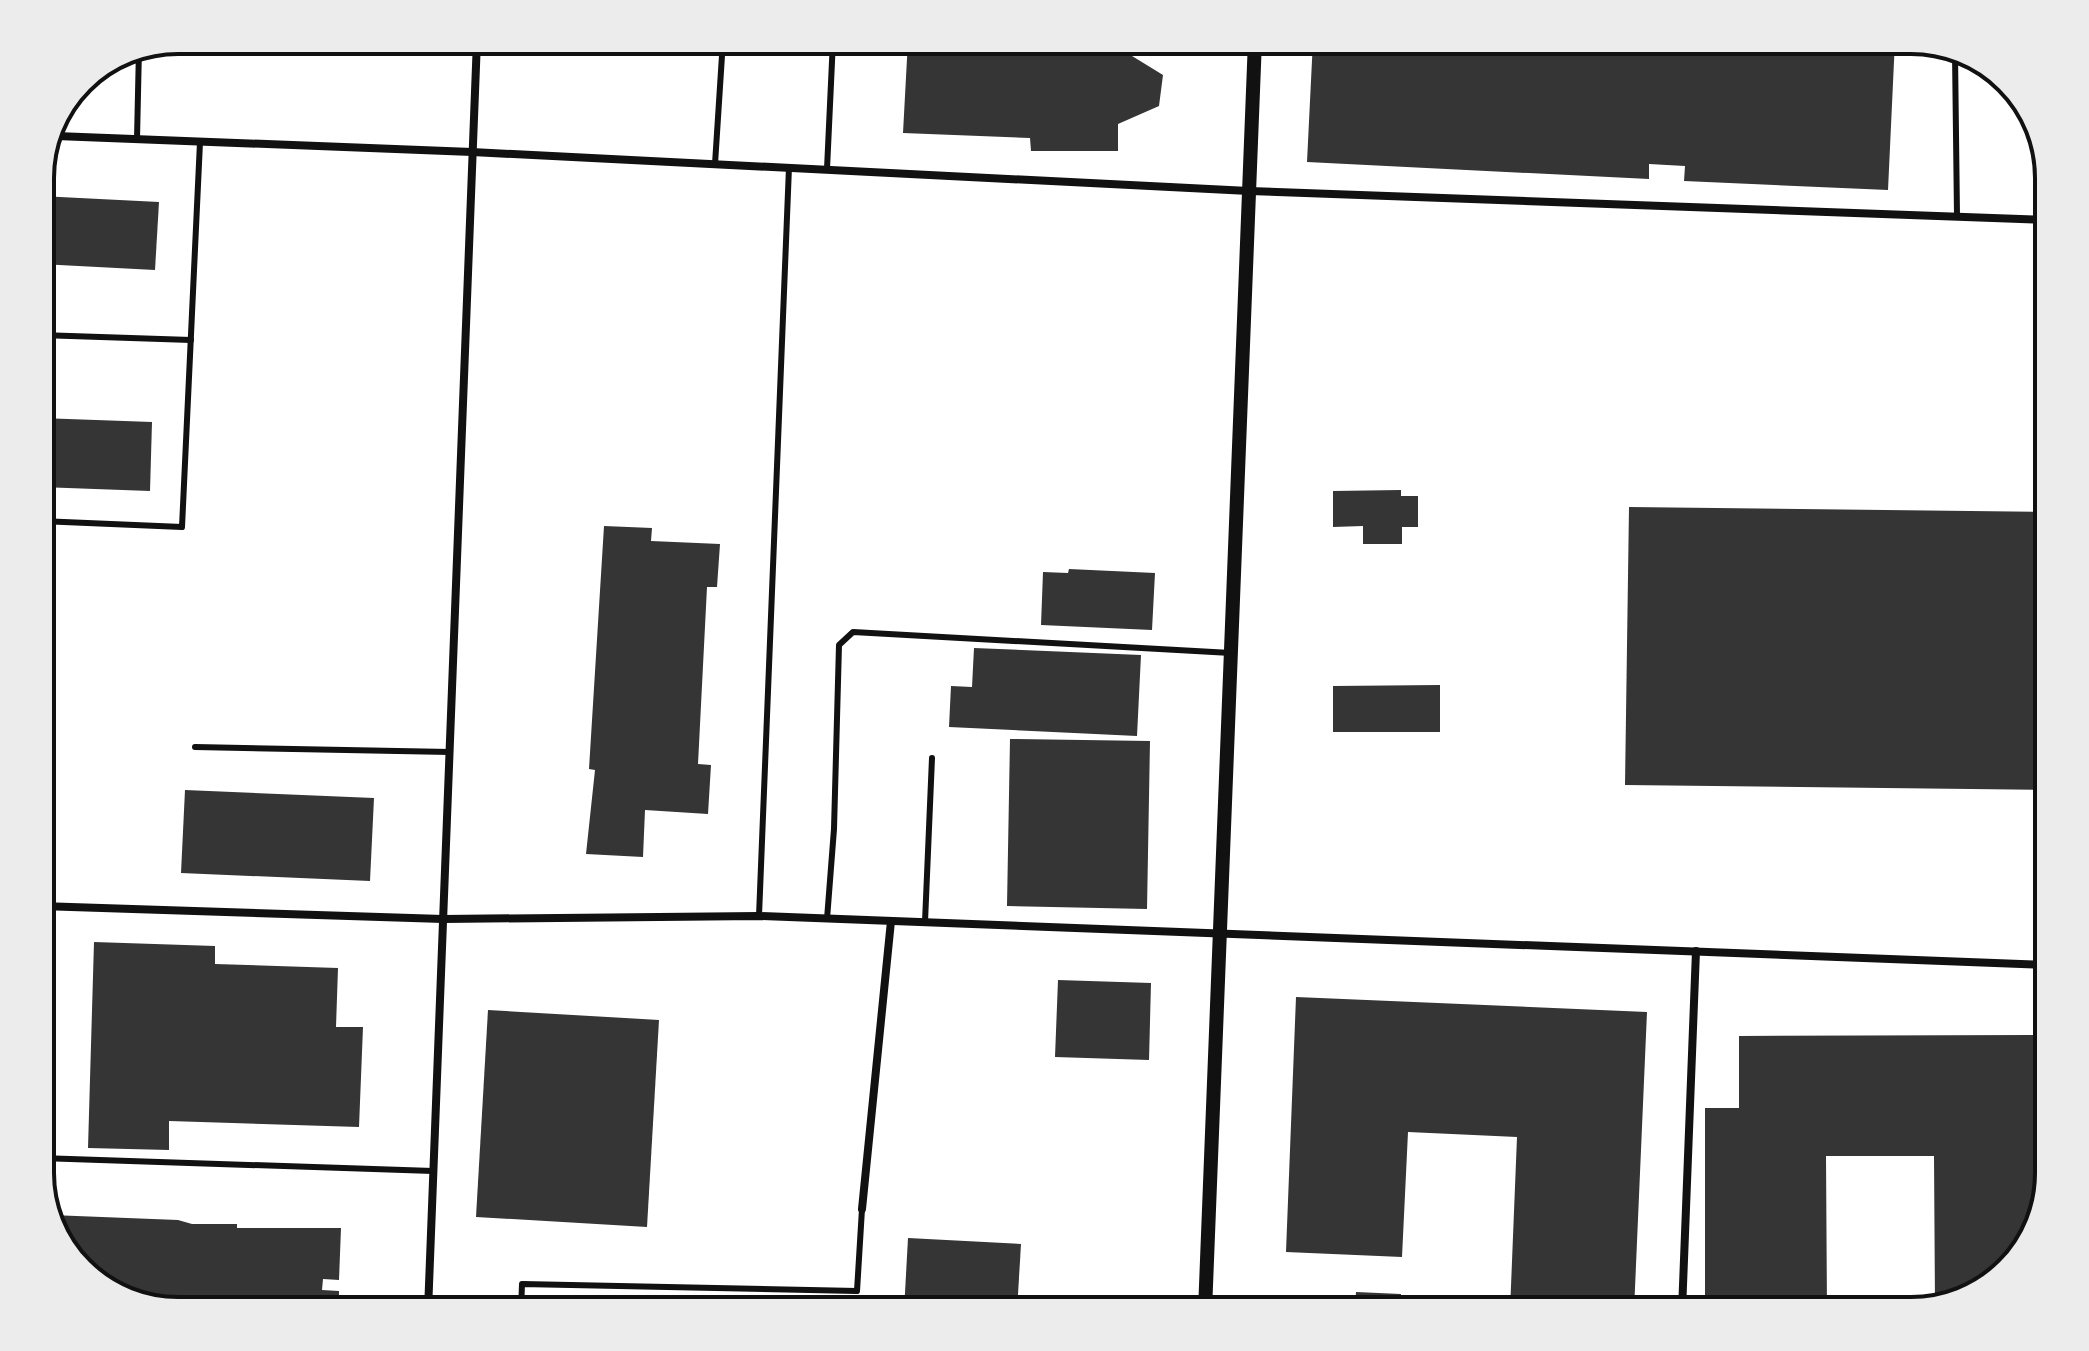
<svg xmlns="http://www.w3.org/2000/svg" width="2089" height="1351" font-family="'Source Sans 3',sans-serif">
	<rect width="100%" height="100%" fill="#fff"/>
	<g fill="#353535">
		<polygon points="908,40 1119,40 1119,48 1163,75 1159,106 1118,124 1118,151 1031,151 1030,138 903,133"/>
		<polygon points="1313,40 1895,40 1888,190 1684,181 1685,166 1649,164 1649,179 1307,162"/>
		<polygon points="40,196 159,202 155,270 40,264"/>
		<polygon points="40,418 152,422 150,491 40,487"/>
		<polygon points="1401,490 1401,496 1418,496 1418,527 1402,527 1402,544 1363,544 1363,526 1333,527 1333,491"/>
		<polygon points="1629,507 2049,512 2049,790 1625,785"/>
		<polygon points="604,526 652,528 651,541 720,544 717,587 707,587 698,764 711,765 708,814 645,810 643,857 586,854 595,770 589,769"/>
		<polygon points="1069,569 1155,573 1152,630 1041,625 1043,572 1068,573"/>
		<polygon points="974,648 1141,655 1137,736 949,727 951,686 972,687"/>
		<polygon points="1440,685 1440,732 1333,732 1333,686"/>
		<polygon points="1010,739 1150,741 1147,909 1007,906"/>
		<polygon points="185,790 374,798 370,881 181,873"/>
		<polygon points="94,942 215,946 215,964 338,968 336,1027 363,1027 359,1127 169,1121 169,1150 88,1148"/>
		<polygon points="1058,980 1151,983 1149,1060 1055,1057"/>
		<polygon points="1296,997 1647,1012 1634,1311 1510,1311 1517,1137 1408,1132 1402,1257 1286,1252"/>
		<polygon points="488,1010 659,1020 647,1227 476,1217"/>
		<polygon points="2049,1035 2049,1173 2026,1249 1979,1293 1935,1305 1934,1156 1826,1156 1827,1311 1705,1311 1705,1108 1739,1108 1739,1036"/>
		<polygon points="51,1215 178,1220 192,1224 237,1224 237,1228 341,1228 339,1280 323,1279 322,1290 339,1291 339,1302 334,1302 334,1311 178,1311 102,1288 59,1242"/>
		<polygon points="908,1238 1021,1244 1017,1311 904,1311"/>
		<polygon points="1356,1292 1401,1294 1400,1311 1355,1311"/>
		<polygon points="1283,1307 1322,1308 1322,1311 1283,1311"/>
	</g>
	<g fill="none" stroke-linecap="round" stroke-linejoin="round">
		<g stroke="#111" stroke-width="6">
			<polyline points="1955,53 1957,216"/>
			<polyline points="137,139 139,48"/>
			<polyline points="715,164 723,40"/>
			<polyline points="827,169 833,40"/>
			<polyline points="40,335 191,340"/>
			<polyline points="40,521 182,527 200,142"/>
			<polyline points="195,747 450,752"/>
			<polyline points="759,916 789,167"/>
			<polyline points="827,919 834,829 839,645 853,632 1231,653"/>
			<polyline points="925,922 932,758"/>
			<polyline points="40,1158 433,1171"/>
			<polyline points="521,1311 522,1284 857,1291 862,1209"/>
		</g>
		<g stroke="#111" stroke-width="8">
			<polyline points="56,136 472,152 1249,191 2049,220"/>
			<polyline points="40,906 443,919 759,916 2049,965"/>
			<polyline points="40,959 43,906"/>
			<polyline points="862,1209 891,921"/>
			<polyline points="428,1311 477,40"/>
			<polyline points="1682,1311 1696,951"/>
		</g>
		<polyline stroke="#111" stroke-width="14" points="1205,1311 1255,40"/>
	</g>
	<path d="M0 0H2089V1351H0ZM178 54H1911A124 124 0 0 1 2035 178V1173A124 124 0 0 1 1911 1297H178A124 124 0 0 1 54 1173V178A124 124 0 0 1 178 54Z" fill="#ececec" fill-rule="evenodd"/>
	<path fill="none" stroke="#111" stroke-width="4" d="M178 54H1911A124 124 0 0 1 2035 178V1173A124 124 0 0 1 1911 1297H178A124 124 0 0 1 54 1173V178A124 124 0 0 1 178 54Z"/>
</svg>
